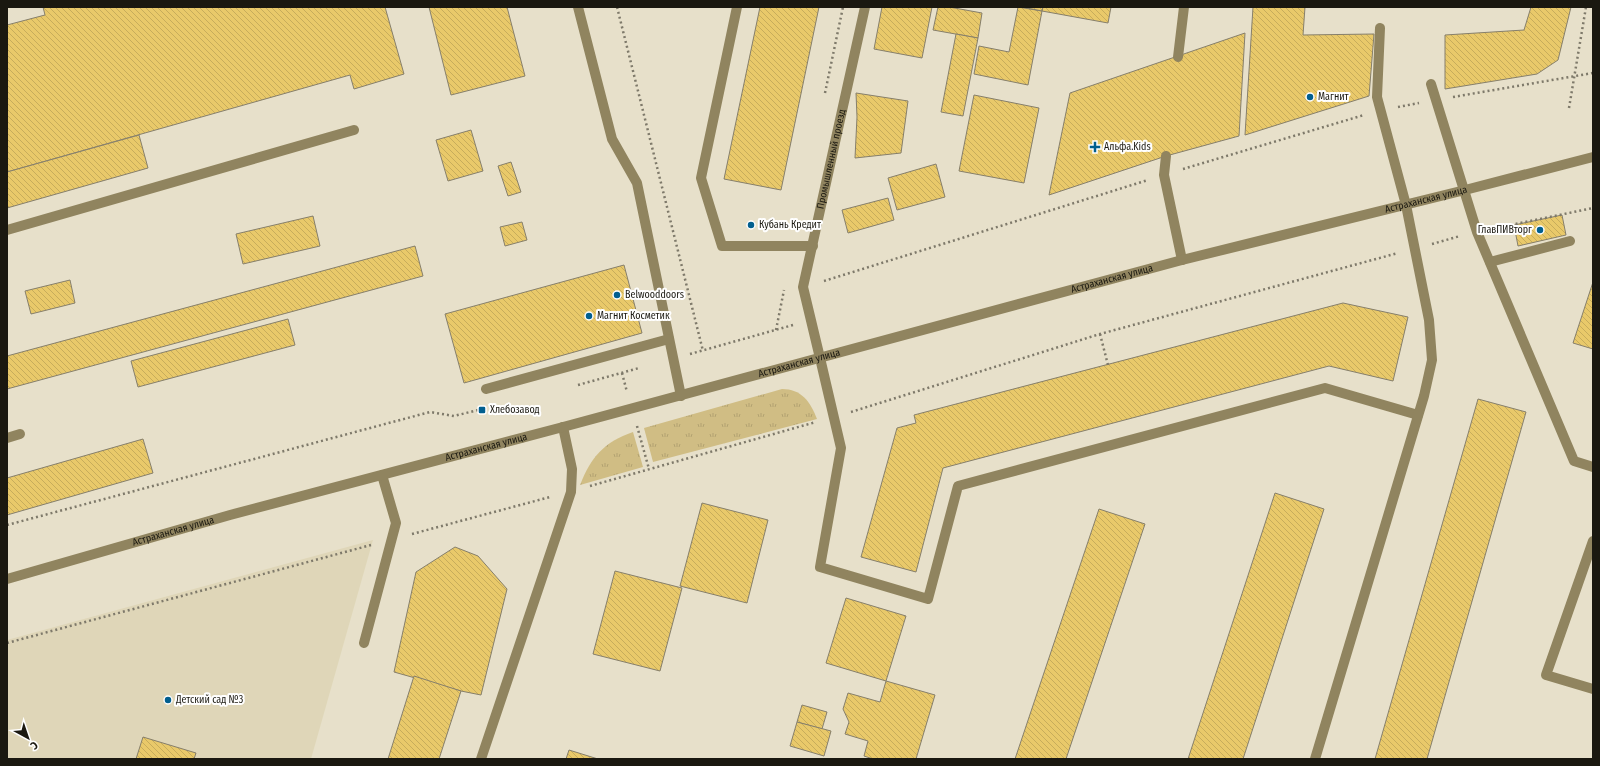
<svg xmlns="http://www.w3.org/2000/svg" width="1600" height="766" font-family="'Fira Sans Condensed',sans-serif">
	<defs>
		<pattern id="grass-tufts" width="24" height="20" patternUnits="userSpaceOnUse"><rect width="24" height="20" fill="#d0bd84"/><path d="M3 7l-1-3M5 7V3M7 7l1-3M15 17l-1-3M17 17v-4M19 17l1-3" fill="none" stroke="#b2a271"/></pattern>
		<pattern id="building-back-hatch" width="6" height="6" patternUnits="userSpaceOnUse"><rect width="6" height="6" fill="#e9c96a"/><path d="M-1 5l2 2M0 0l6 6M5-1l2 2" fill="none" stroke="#c7ac5b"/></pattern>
	</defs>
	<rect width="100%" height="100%" fill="#e7e0ca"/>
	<polygon fill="#dfd6b8" points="373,540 311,759 7,759 7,640"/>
	<g fill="url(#grass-tufts)">
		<path d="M782,389C801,389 810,401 817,419L653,462L644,428Z"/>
		<path d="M633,432L643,467L580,485C591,457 604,442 633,432Z"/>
	</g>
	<g fill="url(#building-back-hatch)" stroke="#867f6b">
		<polygon points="43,7 385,7 404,74 354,89 350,75 7,172 7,25 45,15"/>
		<polygon points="429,7 507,7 525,76 451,95"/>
		<polygon points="760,7 819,7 781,190 724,179"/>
		<polygon points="882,7 932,7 922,58 874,49"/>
		<polygon points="938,7 949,7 982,13 978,38 933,30"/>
		<polygon points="1018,7 1042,11 1028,85 974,74 979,46 1009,52"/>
		<polygon points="1022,7 1043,7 1042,11"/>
		<polygon points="1043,7 1111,7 1108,23 1042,11"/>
		<polygon points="1253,7 1305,7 1303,35 1374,34 1369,96 1245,135"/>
		<polygon points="1531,7 1571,7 1558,60 1537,74 1445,89 1445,35 1524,30"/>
		<polygon points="1245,33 1239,136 1166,156 1049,195 1070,93"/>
		<polygon points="956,34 978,38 963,116 941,112"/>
		<polygon points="856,93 908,101 901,153 855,158 857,117"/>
		<polygon points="974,95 1039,108 1024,183 959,171"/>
		<polygon points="471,130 483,171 448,181 436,140"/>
		<polygon points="139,135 148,168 7,208 7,172"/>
		<polygon points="511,162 521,192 508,196 498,166"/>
		<polygon points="936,164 945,197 897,210 888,178"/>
		<polygon points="888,198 894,220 848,233 842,210"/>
		<polygon points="1562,215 1566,235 1518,246 1514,225"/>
		<polygon points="313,216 320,246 243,264 236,234"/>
		<polygon points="522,222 527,240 505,246 500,227"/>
		<polygon points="415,246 423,276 7,389 7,356"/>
		<polygon points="624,265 642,333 464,383 445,314"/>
		<polygon points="70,280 75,303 31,314 25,291"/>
		<polygon points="1593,282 1593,349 1573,343"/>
		<polygon points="1343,303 1408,317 1393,381 1329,366 943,468 916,572 861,557 897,428 916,423 914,415"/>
		<polygon points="288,319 295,345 138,387 131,361"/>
		<polygon points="1478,399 1526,412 1427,759 1375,759"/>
		<polygon points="143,439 153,473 7,515 7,478"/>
		<polygon points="1275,493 1324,509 1243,759 1188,759"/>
		<polygon points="702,503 768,520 747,603 680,586"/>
		<polygon points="1099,509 1145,524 1066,759 1015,759"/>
		<polygon points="455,547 478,556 507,589 481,695 461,691 394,672 416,572"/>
		<polygon points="615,571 682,588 660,671 593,654"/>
		<polygon points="846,598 906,616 886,681 826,663"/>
		<polygon points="414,676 461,691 439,759 388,759"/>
		<polygon points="886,681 935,695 916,759 873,759 864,756 868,741 845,734 849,722 843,709 848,693 880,702"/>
		<polygon points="802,705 827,712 822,729 797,722"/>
		<polygon points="797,722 831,731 824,756 790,746"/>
		<polygon points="143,737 196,753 194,759 136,759"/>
		<polygon points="569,750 598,759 566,759"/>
	</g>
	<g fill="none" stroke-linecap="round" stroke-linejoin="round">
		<g stroke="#7e796a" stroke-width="2.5" stroke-dasharray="2 3" stroke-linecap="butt">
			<polyline points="617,7 703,351"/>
			<polyline points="825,93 843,7"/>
			<polyline points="1453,97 1593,73"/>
			<polyline points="1398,107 1419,103"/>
			<polyline points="1569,108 1586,7"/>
			<polyline points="1183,169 1364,115"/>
			<polyline points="1496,228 1593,208"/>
			<polyline points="1432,244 1460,236"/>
			<polyline points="824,281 1148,180"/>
			<polyline points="776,330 784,290"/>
			<polyline points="1100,334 1108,365"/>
			<polyline points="690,354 793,325"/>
			<polyline points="622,373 627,392"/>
			<polyline points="578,385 639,368"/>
			<polyline points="851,412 1100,334 1398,253"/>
			<polyline points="637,426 649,469"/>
			<polyline points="590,486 816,422"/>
			<polyline points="7,525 430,412 454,416 486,408"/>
			<polyline points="412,534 550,497"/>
			<polyline points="7,643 371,545"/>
		</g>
		<g stroke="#90845f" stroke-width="10">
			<polyline points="578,7 612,139 637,183 681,396"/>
			<polyline points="737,7 701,178 722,246 813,246"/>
			<polyline points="1178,57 1184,7"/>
			<polyline points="1431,84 1477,232 1574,461 1593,467"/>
			<polyline points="1166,156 1164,175 1182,260"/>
			<polyline points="7,230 354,130"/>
			<polyline points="1490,262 1570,241"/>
			<polyline points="820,358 841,448 820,567 928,599 958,486 1325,388 1418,415"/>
			<polyline points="486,389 669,339"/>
			<polyline points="7,438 20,434"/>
			<polyline points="1593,541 1546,675 1593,689"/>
			<polyline points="364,643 396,523 382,475"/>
			<polyline points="481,759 571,492 572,469 563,427"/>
			<polyline points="1315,759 1424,396 1432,360 1429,320 1406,205 1377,97 1380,28"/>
		</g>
		<path stroke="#90845f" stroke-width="10" id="s1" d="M820,358L803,287L865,7"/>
		<path stroke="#90845f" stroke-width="10" id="s2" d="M7,579L230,515L563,427L1182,260L1465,190L1593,157"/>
	</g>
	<g fill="#025f8f" stroke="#fff" stroke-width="1.5">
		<circle cx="1310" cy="97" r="4"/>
		<path d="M1093 141h4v4h4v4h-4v4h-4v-4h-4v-4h4z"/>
		<circle cx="751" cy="225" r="4"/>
		<circle cx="1540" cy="230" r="4"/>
		<circle cx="617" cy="295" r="4"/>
		<circle cx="589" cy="316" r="4"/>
		<rect x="478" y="406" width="8" height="8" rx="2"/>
		<circle cx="168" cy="700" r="4"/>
	</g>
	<g text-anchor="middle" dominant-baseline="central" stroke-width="4" stroke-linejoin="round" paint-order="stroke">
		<g font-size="10" fill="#1a1810" stroke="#fff" text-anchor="start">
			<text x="1318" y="97">Магнит</text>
			<text x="1104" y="147">Альфа.Kids</text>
			<text x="759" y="225">Кубань Кредит</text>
			<text x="1532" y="230" text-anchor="end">ГлавПИВторг</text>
			<text x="625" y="295">Belwooddoors</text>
			<text x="597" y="316">Магнит Косметик</text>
			<text x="490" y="410">Хлебозавод</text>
			<text x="176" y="700">Детский сад №3</text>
		</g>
		<g font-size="10" fill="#1a1810" stroke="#fff">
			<text stroke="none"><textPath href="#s1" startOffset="204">Промышленный проезд</textPath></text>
			<text stroke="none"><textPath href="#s2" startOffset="1469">Астраханская улица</textPath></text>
			<text stroke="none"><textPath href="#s2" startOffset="1145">Астраханская улица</textPath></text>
			<text stroke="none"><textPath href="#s2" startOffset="821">Астраханская улица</textPath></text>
			<text stroke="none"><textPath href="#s2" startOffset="497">Астраханская улица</textPath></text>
			<text stroke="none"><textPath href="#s2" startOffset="173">Астраханская улица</textPath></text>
		</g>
	</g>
	<rect width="1600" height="766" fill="none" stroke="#1a1810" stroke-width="16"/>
	<g transform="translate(28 738) rotate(140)" stroke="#ffffff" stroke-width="3" paint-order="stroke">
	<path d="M0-3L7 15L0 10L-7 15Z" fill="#1a1810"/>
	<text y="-6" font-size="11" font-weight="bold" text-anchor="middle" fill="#1a1810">С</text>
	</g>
</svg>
